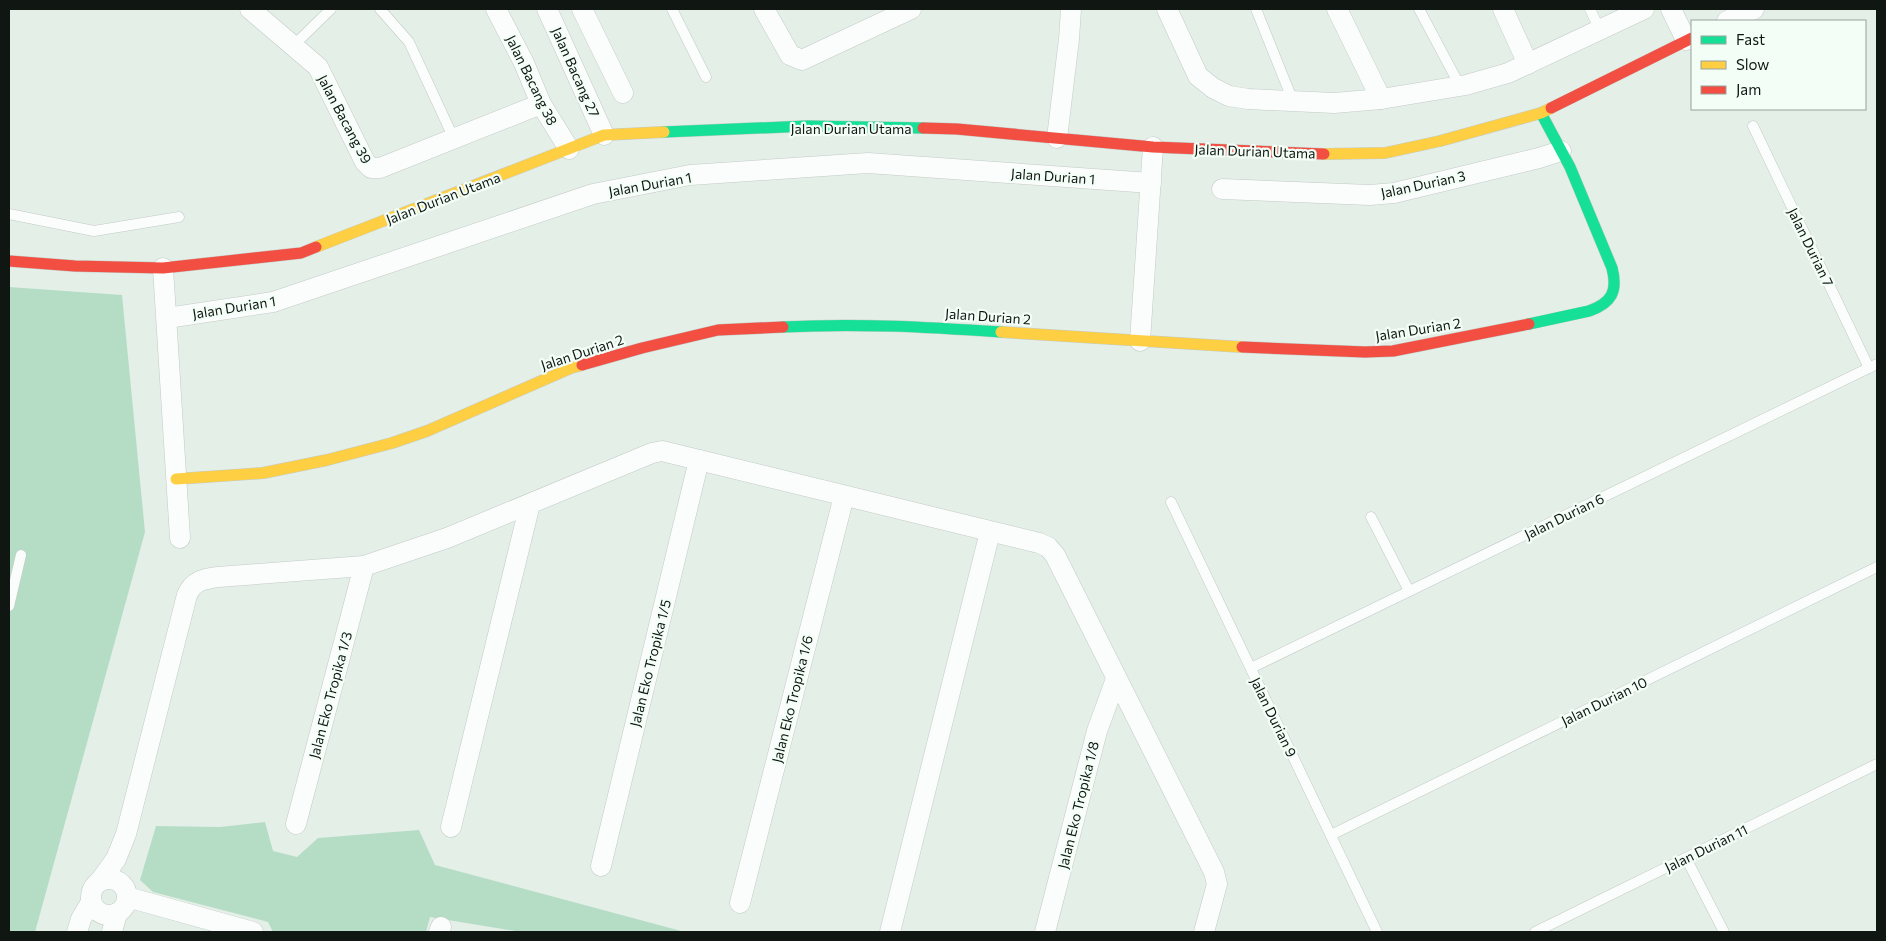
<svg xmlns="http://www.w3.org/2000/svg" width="1886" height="941" font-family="Commissioner,sans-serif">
	<rect width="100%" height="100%" fill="#e4efe8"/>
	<g fill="#b5ddc6">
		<polygon points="9,287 122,295 145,532 35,932 9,932"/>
		<polygon points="265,822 273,851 297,857 318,838 419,830 435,865 685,932 521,932 430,917 426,932 273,932 268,922 153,892 140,880 156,826 220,827"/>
	</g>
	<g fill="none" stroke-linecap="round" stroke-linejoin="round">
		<defs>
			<g id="lane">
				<polyline points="380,9 409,42 454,139"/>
				<polyline points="672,9 706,77"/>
				<polyline points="1256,9 1293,101"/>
				<polyline points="1419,9 1460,86"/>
				<polyline points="1590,9 1600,30"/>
				<polyline points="293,46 331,9"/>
				<polyline points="1753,126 1869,368"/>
				<polyline points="9,214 94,231 179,217"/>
				<polyline points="1171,502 1377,932"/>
				<polyline points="1371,517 1409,591"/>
				<polyline points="9,606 21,555"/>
				<polyline points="1251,668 1877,364"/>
				<polyline points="1331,835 1877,567"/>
				<polyline points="1686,858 1724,932"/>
				<polyline points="1535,932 1877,764"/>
			</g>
			<g id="street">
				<polyline points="250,9 318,67 365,162 371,168 380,168 541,104"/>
				<polyline points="496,9 524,63 541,104 569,149"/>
				<polyline points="547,9 604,135"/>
				<polyline points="582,9 623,93"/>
				<polyline points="764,9 790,55 802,60 911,9"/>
				<polyline points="1167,9 1198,76 1213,88 1229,96 1248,99 1334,103 1381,99 1466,85 1508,73 1644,9"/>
				<polyline points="1337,9 1381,99"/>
				<polyline points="1503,9 1528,64"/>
				<polyline points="1671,9 1686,40"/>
				<polyline points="1727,21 1754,9"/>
				<polyline points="1057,138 1069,39 1071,9"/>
				<polyline points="1222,189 1370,195 1394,193 1539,158 1561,151"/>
				<polyline points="163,268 180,538"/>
				<polyline points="167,318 273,302 593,194 690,175 868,163 1151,183"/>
				<polyline points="1140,341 1153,147"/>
				<polyline points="296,824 364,566"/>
				<polyline points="451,827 530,504"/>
				<polyline points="601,866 699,460"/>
				<circle cx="109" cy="897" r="18"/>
				<path d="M100,881L116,859L126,834L187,595C193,581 203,579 218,577L364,566L447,538L652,453L662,451L1039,543L1048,547L1055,555L1214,872L1217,884L1204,932"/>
				<polyline points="127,897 253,932"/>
				<polyline points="740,903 844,496"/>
				<polyline points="77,932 81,919 91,902"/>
				<polyline points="112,932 117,913"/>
				<polyline points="439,932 441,927"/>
				<polyline points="890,932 990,532"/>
				<polyline points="1045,932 1097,731 1116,679"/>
			</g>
			<g id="fast">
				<polyline points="664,132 807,126 923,128"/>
				<path d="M1529,324L1589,311C1612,303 1618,291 1612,268L1570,167L1541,113"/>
				<path d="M783,327C857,323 926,327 1001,332"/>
			</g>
			<g id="slow">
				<polyline points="1324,154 1385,153 1440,141 1541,113 1551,108"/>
				<polyline points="316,247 604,135 664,132"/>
				<polyline points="1001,332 1242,347"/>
				<polyline points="176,479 263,473 327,460 392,443 427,431 571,368 582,365"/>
			</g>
			<g id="jam">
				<polyline points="1551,108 1692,38"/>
				<polyline points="923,128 957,129 1153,147 1324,154"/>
				<polyline points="9,261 75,266 163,268 301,253 316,247"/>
				<polyline points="1242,347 1365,352 1393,351 1529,324"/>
				<polyline points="582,365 642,348 718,330 783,327"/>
			</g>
		</defs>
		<use href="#lane" stroke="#c3cbc6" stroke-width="11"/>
		<use href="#street" stroke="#c3cbc6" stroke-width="21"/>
		<use href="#fast" stroke="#c3cbc6" stroke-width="12"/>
		<use href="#slow" stroke="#c3cbc6" stroke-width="12"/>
		<use href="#jam" stroke="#c3cbc6" stroke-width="12"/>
		<use href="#lane" stroke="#fbfdfc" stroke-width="10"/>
		<use href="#street" stroke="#fbfdfc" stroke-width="20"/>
		<use href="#fast" stroke="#16e098" stroke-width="11"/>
		<use href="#slow" stroke="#ffcf43" stroke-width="11"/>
		<use href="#jam" stroke="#f24e42" stroke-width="11"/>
	</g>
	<g text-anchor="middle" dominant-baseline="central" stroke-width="4.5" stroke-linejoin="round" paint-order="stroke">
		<g font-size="14" fill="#101713" stroke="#f3fef7">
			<text transform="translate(576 72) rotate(66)">Jalan Bacang 27</text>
			<text transform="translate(532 80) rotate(64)">Jalan Bacang 38</text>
			<text transform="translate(345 119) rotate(62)">Jalan Bacang 39</text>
			<text x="851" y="128">Jalan Durian Utama</text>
			<text transform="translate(1255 151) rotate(2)">Jalan Durian Utama</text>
			<text transform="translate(1053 176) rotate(4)">Jalan Durian 1</text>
			<text transform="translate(650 184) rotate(-10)">Jalan Durian 1</text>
			<text transform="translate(1423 184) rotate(-12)">Jalan Durian 3</text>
			<text transform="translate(443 198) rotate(-21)">Jalan Durian Utama</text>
			<text transform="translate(1811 247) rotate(64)">Jalan Durian 7</text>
			<text transform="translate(234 307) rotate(-9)">Jalan Durian 1</text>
			<text transform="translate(988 316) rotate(4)">Jalan Durian 2</text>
			<text transform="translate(1418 329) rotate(-9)">Jalan Durian 2</text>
			<text transform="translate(582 352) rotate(-18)">Jalan Durian 2</text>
			<text transform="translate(1564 516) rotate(-26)">Jalan Durian 6</text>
			<text transform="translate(650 663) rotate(-76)">Jalan Eko Tropika 1/5</text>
			<text transform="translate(330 695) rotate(-75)">Jalan Eko Tropika 1/3</text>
			<text transform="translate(792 699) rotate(-76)">Jalan Eko Tropika 1/6</text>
			<text transform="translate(1604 701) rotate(-26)">Jalan Durian 10</text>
			<text transform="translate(1274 717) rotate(64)">Jalan Durian 9</text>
			<text transform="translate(1078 805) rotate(-76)">Jalan Eko Tropika 1/8</text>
			<text transform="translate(1706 848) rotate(-26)">Jalan Durian 11</text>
		</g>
	</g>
	<rect width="1886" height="941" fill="none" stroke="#101713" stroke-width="20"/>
	<rect x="1691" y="20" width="175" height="90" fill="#f3fef7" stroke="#98a29c"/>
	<rect x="1701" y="36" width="25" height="8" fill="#16e098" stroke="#98a29c"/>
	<text x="1736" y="45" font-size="15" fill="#101713">Fast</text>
	<rect x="1701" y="61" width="25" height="8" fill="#ffcf43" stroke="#98a29c"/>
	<text x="1736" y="70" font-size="15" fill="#101713">Slow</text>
	<rect x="1701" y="86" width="25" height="8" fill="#f24e42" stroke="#98a29c"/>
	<text x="1736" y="95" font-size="15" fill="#101713">Jam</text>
</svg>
